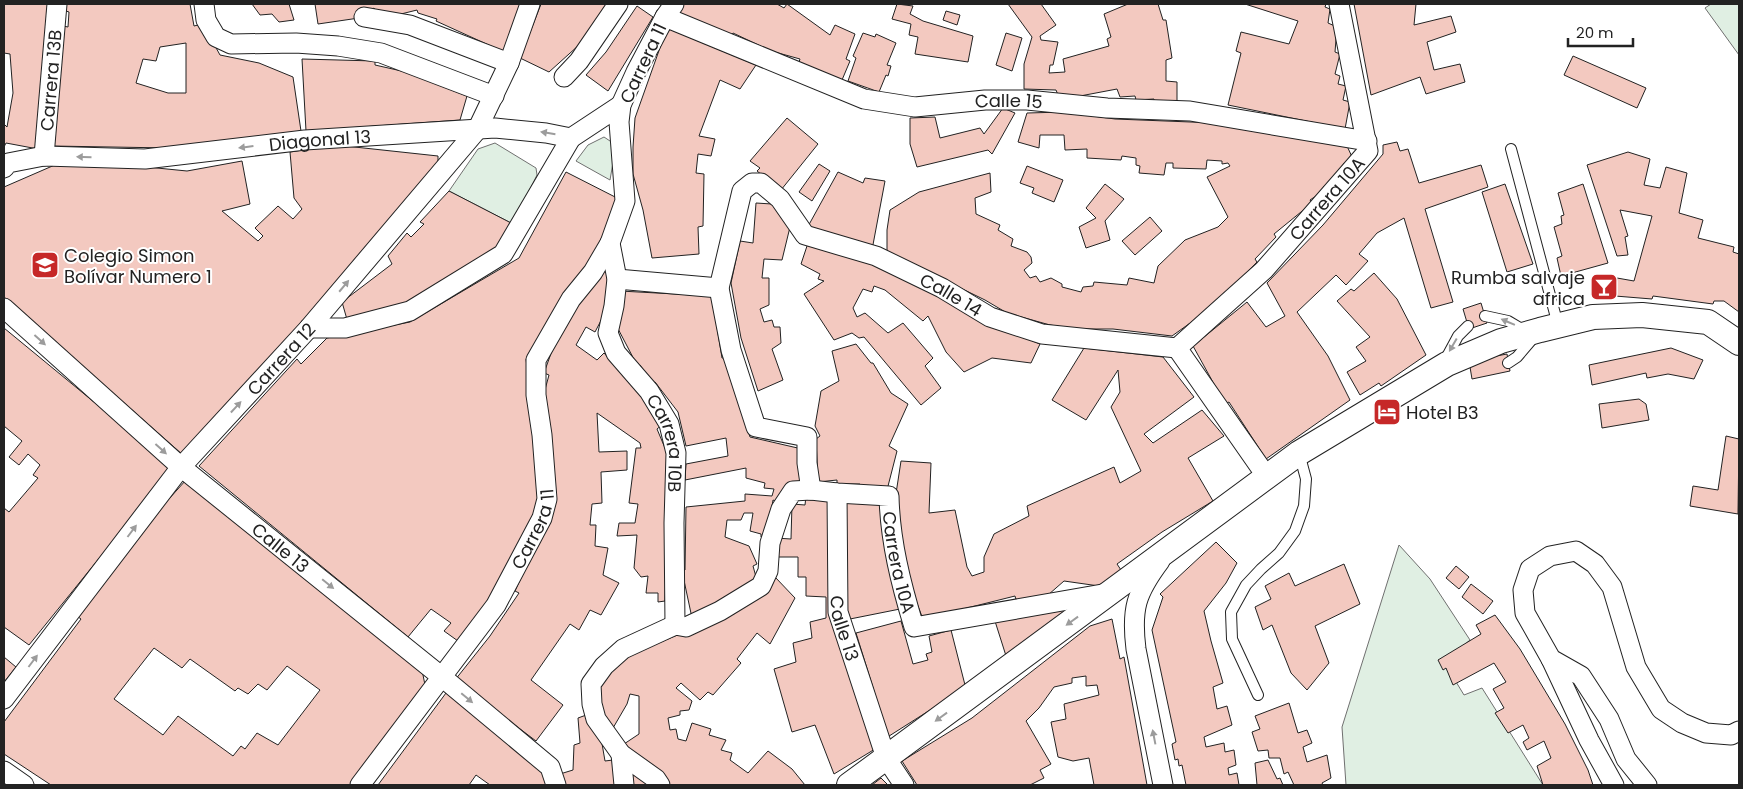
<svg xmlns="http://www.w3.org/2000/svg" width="1743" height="789" font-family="Poppins,sans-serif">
	<rect width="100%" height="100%" fill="#fff"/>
	<g fill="#e0efe3" stroke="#6f6f6f">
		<polygon points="1711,4 1739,4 1739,55 1705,8"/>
		<polygon points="604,137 616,145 610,180 576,161 588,145"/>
		<polygon points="495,143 536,168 537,175 513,224 449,191 478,149"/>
		<polygon points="1399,545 1430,579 1470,640 1444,662 1464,695 1482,688 1543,785 1346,785 1342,727"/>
	</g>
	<g fill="#f3c9c0" stroke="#222" fill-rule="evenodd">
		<polygon points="4,4 51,4 38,149 6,143 4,147 4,124 7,127 13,93 10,54 4,53"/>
		<path d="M64,4H190L194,26L198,25L214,44L220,55L259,63L293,77L301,131L170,148L52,146L63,26L68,27L69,12L63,10ZM186,43V93H168L136,83L143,59L156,61L160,47Z"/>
		<polygon points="252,4 289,4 294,20 279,22 272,14 260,15"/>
		<polygon points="315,4 523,4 504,52 436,21 437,19 418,13 417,10 381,19 374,8 359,18 318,24"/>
		<polygon points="541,4 607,4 579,45 549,72 520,58"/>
		<polygon points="684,4 777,4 784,8 787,4 830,35 835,25 855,34 846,59 850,61 842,80 799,62 800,59 771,51 733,33 729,38 675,15"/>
		<polygon points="897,4 913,6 910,14 923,21 973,36 968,62 915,54 918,37 909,35 911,24 892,19"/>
		<polygon points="1008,4 1041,4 1056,25 1040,36 1041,40 1058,42 1053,65 1050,65 1049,73 1065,72 1063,59 1109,46 1107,39 1111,37 1104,14 1128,4 1158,4 1163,20 1166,20 1172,58 1166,60 1166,81 1177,82 1177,102 1154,102 1154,99 1136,100 1135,96 1120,97 1117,89 1080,96 1058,95 1056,90 1024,89 1024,64 1032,37"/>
		<polygon points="1245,4 1326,4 1325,7 1330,9 1328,23 1337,27 1335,52 1340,54 1335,74 1340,76 1338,84 1346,86 1343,100 1350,102 1345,129 1228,105 1241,53 1236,51 1241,32 1289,44 1298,21"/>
		<polygon points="1354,4 1416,4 1414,25 1451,16 1456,32 1427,42 1434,70 1460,64 1465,82 1426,94 1420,77 1371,95"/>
		<polygon points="637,6 653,17 608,91 586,75 606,52"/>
		<polygon points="946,11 960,15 957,25 943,20"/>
		<polygon points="667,28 756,65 740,89 720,80 699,136 715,139 711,156 698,154 696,173 704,174 703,226 698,227 699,254 652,258 643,210 633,174 633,147 635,118"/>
		<polygon points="863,33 875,37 876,34 896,43 887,65 891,66 888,76 886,75 879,92 848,81 856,58 853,56"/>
		<polygon points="1006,33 1022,38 1012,71 996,65"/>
		<polygon points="1573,56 1646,88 1637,108 1564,75"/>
		<polygon points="302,59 375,61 375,65 406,72 467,96 460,120 306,131"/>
		<polygon points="1003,108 1015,113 992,154 988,150 917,167 910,144 910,118 935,117 940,138 980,128 984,134"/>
		<polygon points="1064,112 1115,119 1216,123 1347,146 1353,159 1343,164 1345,167 1336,173 1337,178 1323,187 1325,190 1310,200 1312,203 1274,234 1276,237 1255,259 1257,262 1225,295 1193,321 1172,336 1113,329 1075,329 1050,325 1007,313 985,300 944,280 887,257 887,230 890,210 919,192 990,173 991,192 975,198 976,214 1000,225 998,230 1013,239 1011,246 1027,252 1031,257 1032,263 1024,270 1030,278 1036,276 1040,282 1051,278 1062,284 1062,287 1081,292 1083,287 1093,286 1094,282 1127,285 1129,278 1154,283 1158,266 1185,240 1218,227 1228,217 1207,177 1230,166 1228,163 1222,164 1222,161 1207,160 1206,169 1173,168 1173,163 1166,163 1164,175 1139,173 1140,166 1136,165 1136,158 1122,156 1121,160 1087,158 1087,149 1065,150 1064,135 1040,135 1039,148 1018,142 1027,113"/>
		<polygon points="787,118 818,144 781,190 757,171 760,168 750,161"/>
		<polygon points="1397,142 1400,151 1408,149 1419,183 1481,165 1488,187 1425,209 1453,302 1431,308 1404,218 1377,233 1359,254 1368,261 1346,285 1336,275 1297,312 1328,356 1350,400 1266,459 1229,402 1225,404 1193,346 1247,302 1266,327 1285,316 1267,283 1323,225 1383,154 1383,145"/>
		<polygon points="336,145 438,156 438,166 287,339 183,455 4,297 4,187 57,164 127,165 187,171 242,161 250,204 222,211 258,241 263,236 255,228 278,206 293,219 302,209 294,198 290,152"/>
		<polygon points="1628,152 1650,159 1644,185 1660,188 1666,167 1687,173 1679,213 1703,220 1698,238 1734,247 1733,252 1739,254 1739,312 1724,301 1714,301 1713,304 1653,296 1652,299 1615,296 1617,278 1634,281 1652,216 1620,210 1628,236 1625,237 1628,255 1617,256 1587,165"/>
		<polygon points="819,164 830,171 812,201 799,192"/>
		<polygon points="1027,166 1063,180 1054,202 1032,193 1034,188 1020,183"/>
		<polygon points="566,172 621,200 590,272 556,313 526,359 543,495 500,580 491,602 458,641 444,631 451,623 431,609 408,637 199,466 297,359 301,364 327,338 410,322 519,258"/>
		<polygon points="838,172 863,183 865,178 885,181 872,250 806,230"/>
		<polygon points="1105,184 1124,199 1105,221 1110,240 1086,248 1079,227 1096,218 1086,208"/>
		<polygon points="1505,184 1533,264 1507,272 1482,192"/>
		<polygon points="1583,184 1608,263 1561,276 1557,258 1562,256 1554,227 1562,224 1561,216 1564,215 1558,193"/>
		<polygon points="449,191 513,224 498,248 411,306 348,323 342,302 392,264 388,256 407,233 411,237 424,224 420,222"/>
		<polygon points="756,203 772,204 790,227 782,260 764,259 762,278 769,278 769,305 760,309 764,322 772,320 774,327 780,327 781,343 772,349 783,380 758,391 741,338 731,283 740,241 753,243"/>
		<polygon points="1150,217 1162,231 1135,255 1122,241"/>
		<polygon points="808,243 881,266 992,324 1040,344 1031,363 992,358 964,372 946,352 928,316 923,321 885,290 874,286 872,292 863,289 853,308 857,317 865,313 888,333 903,323 933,358 925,366 941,388 921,405 864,337 859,338 852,333 834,340 804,294 824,281 818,279 820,274 801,264"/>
		<polygon points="602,267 611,273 607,309 595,332 586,327 576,345 597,360 604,353 625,376 663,424 657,429 670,460 665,601 658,602 658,593 646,593 648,576 641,577 634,568 637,535 617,536 619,523 635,523 638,504 629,503 636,448 641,448 640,443 597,413 599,452 627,451 627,470 601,472 602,503 592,504 590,525 596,525 595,546 608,548 603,575 619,583 601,615 590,610 579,630 570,624 531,680 563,705 536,741 455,680 490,636 519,593 515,591 553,508 543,397 549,375 544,373 554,345 588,287"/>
		<polygon points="1374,273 1397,299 1426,355 1381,386 1379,383 1360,395 1347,372 1366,361 1356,347 1370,337 1337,301 1351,289 1354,291"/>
		<polygon points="620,291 712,296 722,358 726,358 750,437 802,449 804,484 780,503 773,500 767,538 761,537 761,534 750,531 753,513 744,513 741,520 727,520 725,537 749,546 757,564 753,566 758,584 692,618 682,571 685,570 686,507 745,501 745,494 772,496 774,489 764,488 765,483 746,478 746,468 685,480 686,464 728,456 726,438 686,446 678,412 655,382 652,384 640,365 638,367 615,323"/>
		<polygon points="1481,303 1487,323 1469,329 1463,309"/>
		<polygon points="4,328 173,467 29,645 4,627 4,508 9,512 38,478 33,475 40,465 28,454 19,465 9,457 22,441 4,426"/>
		<polygon points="856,344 871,363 873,363 891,393 908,404 889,446 897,451 887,490 860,487 860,484 837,484 837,480 818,482 816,439 820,436 815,426 821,391 839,381 832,351"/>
		<polygon points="1084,348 1163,357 1194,397 1144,434 1153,443 1202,410 1224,436 1188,458 1213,501 1162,532 1117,564 1121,570 1099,586 1064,581 1048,595 1016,600 1015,596 923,619 907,578 895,500 901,461 931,463 929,513 955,510 967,567 972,576 984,572 984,557 994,534 1029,516 1027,506 1114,467 1120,483 1141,471 1111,407 1120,392 1118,370 1086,420 1052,400"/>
		<polygon points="1671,348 1703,360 1694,379 1668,374 1647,378 1646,373 1592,385 1589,365"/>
		<polygon points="1507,354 1510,371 1472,379 1469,361"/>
		<polygon points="1639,399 1646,404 1649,420 1602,428 1599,404"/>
		<polygon points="1726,436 1739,439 1738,514 1690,506 1693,486 1718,490"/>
		<path d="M186,480L422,670L426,690L352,785H51L4,754V722L81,619L77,616L140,531ZM154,648L182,668L190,659L235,691L238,688L248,694L258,684L267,690L287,666L320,690L278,745L257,733L245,749L241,746L233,756L178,716L163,735L114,699Z"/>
		<polygon points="806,496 828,499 848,657 875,749 834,774 815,725 792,732 774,669 796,662 793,643 812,638 810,622 826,618 826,597 806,596 806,577 798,577 798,557 775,557 775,538 791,539 792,504 805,505"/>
		<polygon points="846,502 883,502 900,609 845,620"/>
		<polygon points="1216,542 1237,563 1226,583 1204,611 1211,641 1223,683 1213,687 1217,709 1227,706 1232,725 1204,737 1206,747 1224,743 1225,752 1234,750 1236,765 1228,768 1229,775 1237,773 1239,785 1186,785 1182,765 1179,766 1178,759 1175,760 1172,744 1176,742 1152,630 1163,597 1160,594"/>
		<polygon points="1344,564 1360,604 1315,626 1329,663 1307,690 1291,673 1272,625 1263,630 1255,607 1271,599 1265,586 1289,573 1295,586"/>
		<polygon points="1456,566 1469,577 1459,589 1446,578"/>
		<polygon points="775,577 795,598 770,644 757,633 737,659 741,663 713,695 708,692 700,700 681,683 676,688 692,701 689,710 680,711 680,715 668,718 670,730 676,729 678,739 686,741 692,723 711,729 709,735 726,740 721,750 732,753 730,760 748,773 768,751 792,769 805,785 665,785 633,757 624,744 639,734 639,696 630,694 627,704 613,728 601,714 599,691 602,683 609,670 636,652 680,634"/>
		<polygon points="1471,584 1493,601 1483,614 1462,597"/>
		<polygon points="1062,607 1067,615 1007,659 994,618"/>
		<polygon points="1495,615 1520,649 1565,724 1588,770 1593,785 1543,785 1537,766 1551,758 1544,741 1527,750 1523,742 1529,738 1523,725 1508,733 1495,713 1504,708 1493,689 1506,682 1494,663 1453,685 1446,668 1443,670 1438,660 1481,634 1476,625"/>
		<polygon points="1112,619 1120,659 1124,657 1147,785 1094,785 1089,758 1073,761 1058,757 1051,722 1066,719 1064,704 1099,695 1097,685 1086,686 1086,676 1072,678 1072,683 1054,687 1039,708 1026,721 1051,764 1040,770 1044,778 1030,785 917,785 902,761 972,718 1090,626"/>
		<polygon points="901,621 913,664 928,660 926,654 932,652 929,636 951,630 965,685 960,691 886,738 874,691 856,633"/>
		<polygon points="4,657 16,667 4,682"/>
		<polygon points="446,693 548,773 552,785 490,785 476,775 469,785 378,785"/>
		<polygon points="1289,703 1298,733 1307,730 1312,743 1303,747 1307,762 1327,755 1331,778 1322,783 1323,785 1294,785 1288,772 1284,774 1280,758 1269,758 1268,750 1258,751 1252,732 1260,729 1255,716"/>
		<polygon points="589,714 600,732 605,761 613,760 615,785 564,785 560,774 573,770 574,745 580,743 578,718"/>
		<polygon points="1268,760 1277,779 1280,778 1283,785 1257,785 1255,763"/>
		<polygon points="644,774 655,785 632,785 631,775"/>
		<polygon points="881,778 888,785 872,785"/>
	</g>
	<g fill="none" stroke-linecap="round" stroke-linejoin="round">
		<defs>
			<g id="service">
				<polyline points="1511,149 1558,325"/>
				<polyline points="1485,316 1508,321 1525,331"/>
				<polyline points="1444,362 1458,336 1468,326"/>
				<polyline points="1508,363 1517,357 1534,337"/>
				<polyline points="1258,695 1232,639 1231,612 1246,585 1261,569 1279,553 1295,531 1304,506 1306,479 1299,453"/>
			</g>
			<g id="minor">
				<polyline points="204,4 206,20 216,37 231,44 296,43 338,46 381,53 494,96"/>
				<path id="s1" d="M674,4L665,17L636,72L621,105L619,122L625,201L610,243L617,279L614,306L608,333L616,353L649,391L669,424L676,453L674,523L675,625"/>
				<polyline points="364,17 410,25 509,63"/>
				<path id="s2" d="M665,17L864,99L915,107L985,100H1027L1107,108L1190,111L1367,141"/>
				<polyline points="564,77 579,61 618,4"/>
				<path id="s3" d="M44,156L57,4"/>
				<path id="s4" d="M4,168L8,163L44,156L145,159L305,140L495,128L546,133L571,138L621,105"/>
				<polyline points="617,279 719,288"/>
				<path id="s5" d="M4,308L181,467L442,677L550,767L556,785"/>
				<polyline points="309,328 345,328 410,311 503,254 571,138"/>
				<path id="s6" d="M1177,348L1264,270L1368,151L1339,4"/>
				<polyline points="1177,348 1267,477"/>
				<path id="s7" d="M811,490L807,463V437L756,427L731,350L719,288L742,191L752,183H761L780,199L805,235L876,256L942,288L990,317L1042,334L1177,348"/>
				<path id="s8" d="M837,493L838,612L886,758L904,785"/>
				<path d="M1160,561C1136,593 1131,609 1136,649L1163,785"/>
				<polyline points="1551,659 1589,740 1614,785"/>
				<path id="s9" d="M4,699L181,467L309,328L477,130L509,63L530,4"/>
				<polyline points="621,754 624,785"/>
				<polyline points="4,771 24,785"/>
				<path id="s10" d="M360,785L496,605L542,518L547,499L542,435L536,395V360L571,299L593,272L610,243"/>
				<path id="s11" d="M660,785L656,779L621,754L596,719L592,704L591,684L604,666L623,649L675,625L686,627L720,611L761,586L768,571L770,543L781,509L793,491L811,490L837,493L889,496C890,541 901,584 914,627L1108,593"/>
				<polyline points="1647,785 1626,759 1609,719 1581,676 1551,659 1525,613 1523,590 1530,569 1550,556 1576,551 1595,564 1612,587 1636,667 1661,709 1682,723 1706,733 1731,735 1739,731"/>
			</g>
			<polyline id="tertiary" points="849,785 1299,453 1447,364 1501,341 1540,330 1593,317 1642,315 1708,322 1739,343"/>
		</defs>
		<use href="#service" stroke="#222" stroke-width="12"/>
		<use href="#minor" stroke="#222" stroke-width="21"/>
		<use href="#tertiary" stroke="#222" stroke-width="26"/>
		<use href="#service" stroke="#fff" stroke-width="10"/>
		<use href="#minor" stroke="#fff" stroke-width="19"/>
		<use href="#tertiary" stroke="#fff" stroke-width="24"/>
	</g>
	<defs><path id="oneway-solid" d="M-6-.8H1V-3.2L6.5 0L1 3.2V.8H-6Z" transform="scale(1.25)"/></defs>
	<g fill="#9c9c9c">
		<use href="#oneway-solid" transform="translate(548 133) rotate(-171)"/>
		<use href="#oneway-solid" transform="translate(246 147) rotate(173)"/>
		<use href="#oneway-solid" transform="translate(84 157) rotate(-179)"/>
		<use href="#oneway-solid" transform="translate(344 286) rotate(-50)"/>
		<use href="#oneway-solid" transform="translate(1508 322) rotate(-157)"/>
		<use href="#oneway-solid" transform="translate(40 340) rotate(42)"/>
		<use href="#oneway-solid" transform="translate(1453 345) rotate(120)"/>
		<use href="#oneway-solid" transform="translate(236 407) rotate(-47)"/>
		<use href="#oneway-solid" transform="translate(161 449) rotate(42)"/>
		<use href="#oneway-solid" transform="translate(132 531) rotate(-53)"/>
		<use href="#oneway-solid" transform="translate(328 584) rotate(39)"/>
		<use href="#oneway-solid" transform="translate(1072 621) rotate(144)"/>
		<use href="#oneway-solid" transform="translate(33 661) rotate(-53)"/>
		<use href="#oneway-solid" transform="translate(467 698) rotate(40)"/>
		<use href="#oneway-solid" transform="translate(941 717) rotate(144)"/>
		<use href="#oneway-solid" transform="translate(1154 737) rotate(-101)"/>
	</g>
	<defs>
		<symbol id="school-square" viewBox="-11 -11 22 22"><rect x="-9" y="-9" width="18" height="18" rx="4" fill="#c62828" stroke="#fff"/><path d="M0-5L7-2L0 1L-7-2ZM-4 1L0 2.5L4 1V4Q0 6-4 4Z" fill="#fff"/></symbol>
		<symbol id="bar-square" viewBox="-11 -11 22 22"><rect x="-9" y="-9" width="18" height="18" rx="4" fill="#c62828" stroke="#fff"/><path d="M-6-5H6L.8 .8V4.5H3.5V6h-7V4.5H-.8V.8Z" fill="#fff"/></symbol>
		<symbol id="hotel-square" viewBox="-11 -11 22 22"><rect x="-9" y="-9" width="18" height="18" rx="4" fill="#c62828" stroke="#fff"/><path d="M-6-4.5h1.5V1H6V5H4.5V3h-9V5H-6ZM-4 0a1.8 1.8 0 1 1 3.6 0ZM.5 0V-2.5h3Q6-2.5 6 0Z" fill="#fff"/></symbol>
	</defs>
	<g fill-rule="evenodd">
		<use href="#school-square" x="29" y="249" width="32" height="32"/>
		<use href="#bar-square" x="1588" y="271" width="32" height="32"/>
		<use href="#hotel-square" x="1371" y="396" width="32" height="32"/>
	</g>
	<g text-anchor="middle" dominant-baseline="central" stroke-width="4" stroke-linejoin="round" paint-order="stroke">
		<g font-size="18" fill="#222" stroke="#fff">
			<text transform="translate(643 63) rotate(-65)">Carrera 11</text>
			<text stroke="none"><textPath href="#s3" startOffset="76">Carrera 13B</textPath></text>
			<text stroke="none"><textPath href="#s2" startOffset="361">Calle 15</textPath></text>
			<text stroke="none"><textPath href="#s4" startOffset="320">Diagonal 13</textPath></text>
			<text stroke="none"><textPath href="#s6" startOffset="212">Carrera 10A</textPath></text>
			<text stroke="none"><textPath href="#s7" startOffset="598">Calle 14</textPath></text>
			<text stroke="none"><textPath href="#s9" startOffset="439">Carrera 12</textPath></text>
			<text stroke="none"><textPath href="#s1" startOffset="475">Carrera 10B</textPath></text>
			<text stroke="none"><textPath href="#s10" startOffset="311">Carrera 11</textPath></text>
			<text stroke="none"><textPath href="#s5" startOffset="366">Calle 13</textPath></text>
			<text stroke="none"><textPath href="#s11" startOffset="596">Carrera 10A</textPath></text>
			<text stroke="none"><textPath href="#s8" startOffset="136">Calle 13</textPath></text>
		</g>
		<g font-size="18" fill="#222" stroke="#fff" text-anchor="start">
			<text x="64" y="255">Colegio Simon<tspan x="64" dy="21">Bolívar Numero 1</tspan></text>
			<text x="1585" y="277" text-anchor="end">Rumba salvaje<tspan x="1585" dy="21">africa</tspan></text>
			<text x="1406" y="412">Hotel B3</text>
		</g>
	</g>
	<rect width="1743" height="789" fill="none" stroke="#222222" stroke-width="10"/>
	<path d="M1568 38v8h65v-8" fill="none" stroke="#222222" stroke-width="2.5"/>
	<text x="1576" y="38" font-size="15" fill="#222222" stroke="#ffffff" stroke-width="4" paint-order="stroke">20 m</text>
</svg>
